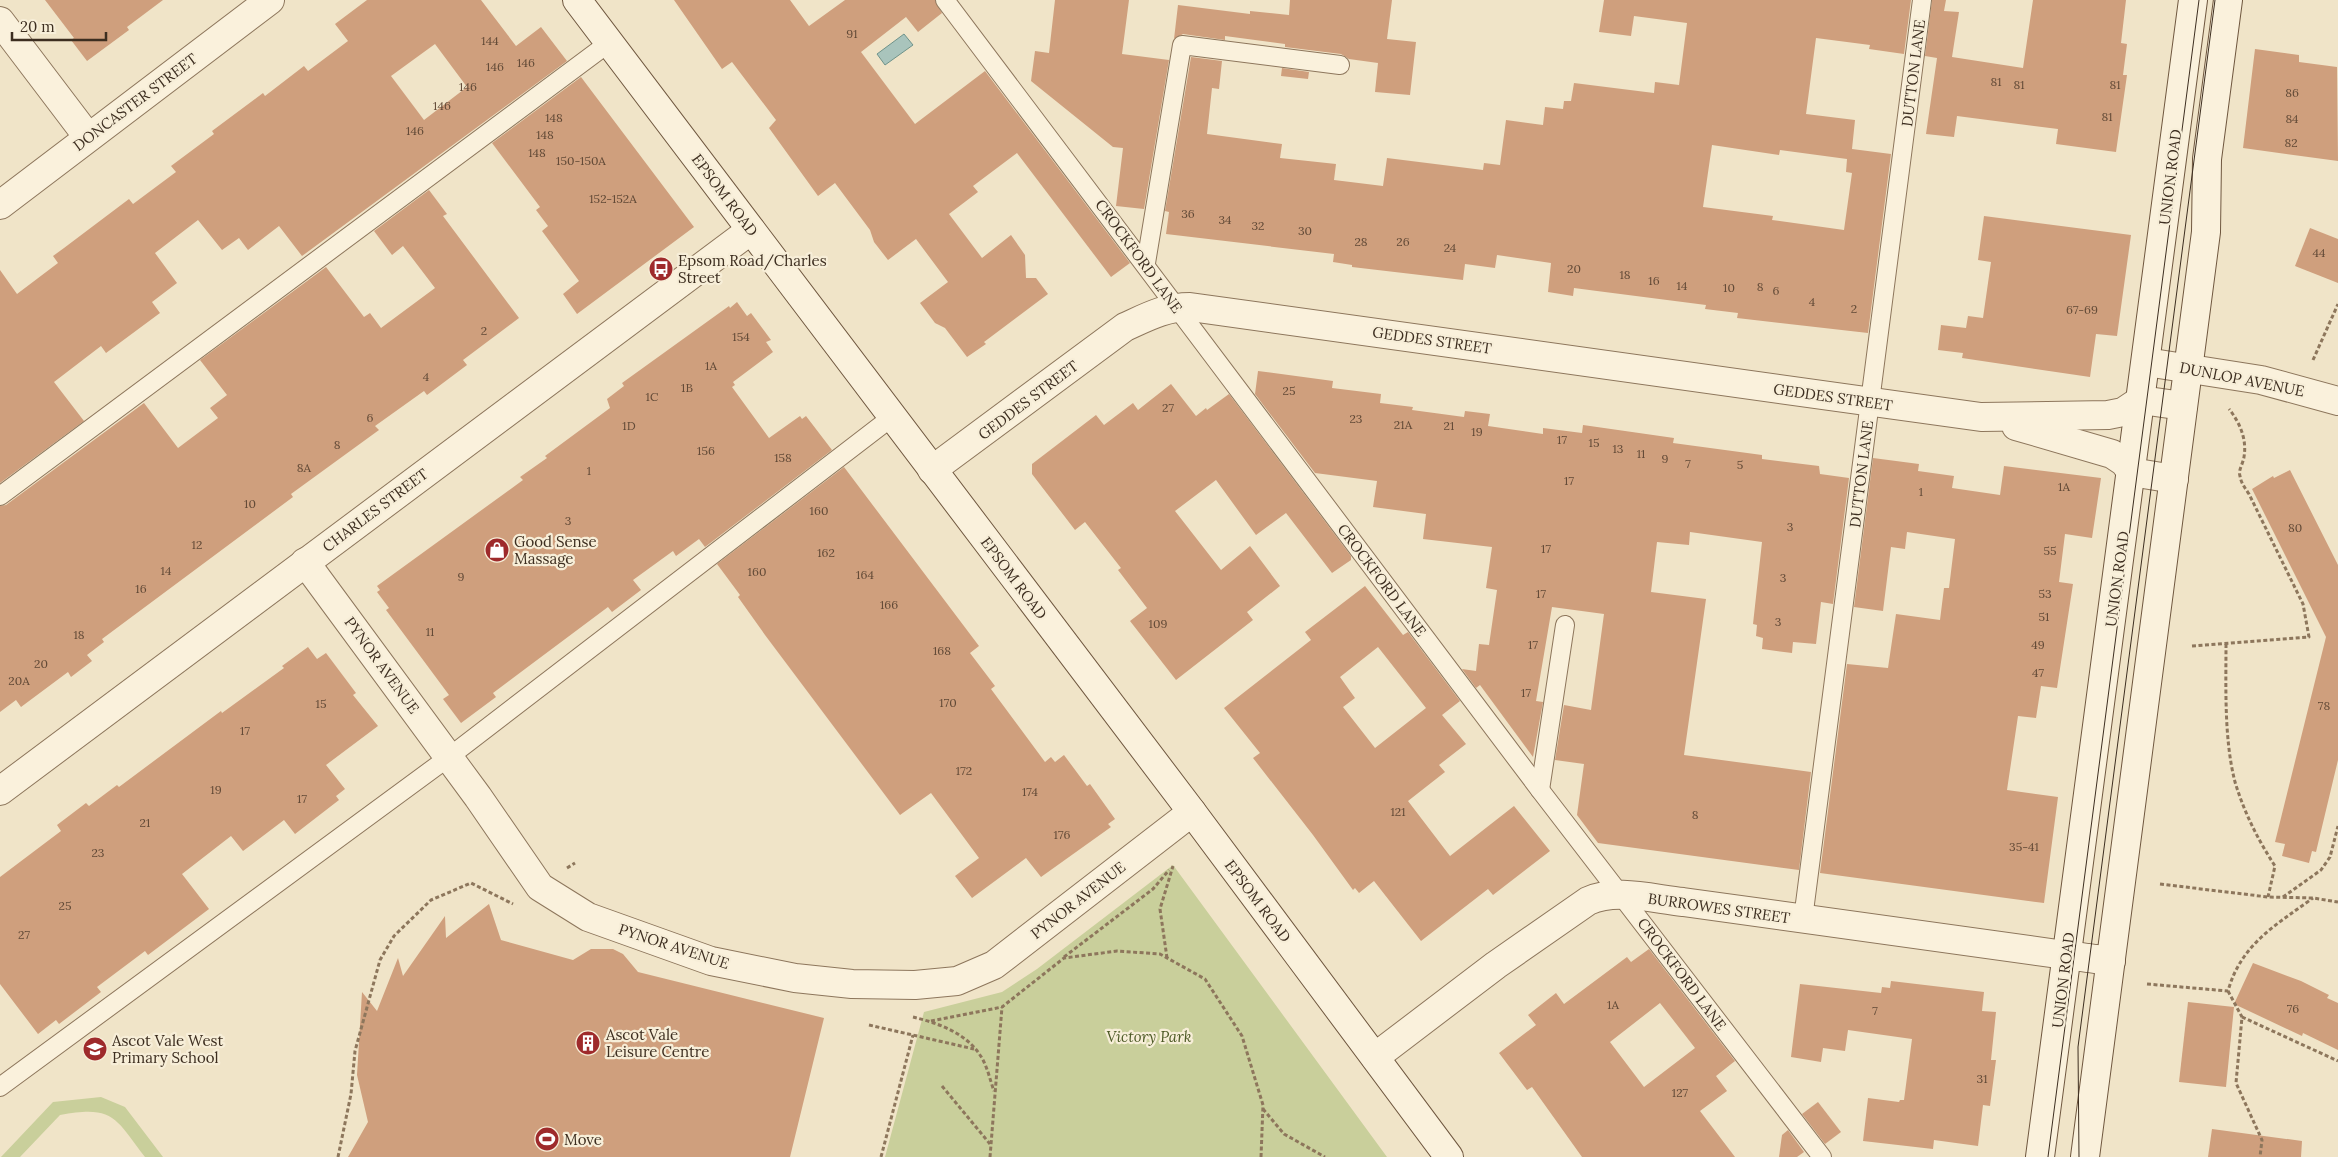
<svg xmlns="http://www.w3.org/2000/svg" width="2338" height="1157" font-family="Lora,serif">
	<rect width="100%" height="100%" fill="#f0e4c8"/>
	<g fill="#c9cf9b">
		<polygon points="1173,865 1387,1157 885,1157 924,1012 1002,992 1037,969"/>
		<path d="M101,1097L125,1107L163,1157H145C115,1118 114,1105 60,1115L20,1157H1L53,1102Z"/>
	</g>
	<polygon fill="#a9c4bc" stroke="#6f938a" points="904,34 913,45 885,65 877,54"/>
	<g fill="#cf9f7d" fill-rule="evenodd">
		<polygon points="45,0 163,0 127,27 129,30 87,61 71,40 74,38"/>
		<path d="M367,0H481L516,46L541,27L567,61L302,256L279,226L248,250L239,238L222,250L198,220L155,253L177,283L152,302L160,313L106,353L101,346L54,382L84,421L0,483V270L17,294L58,263L53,256L64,248L129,199L133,204L176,172L171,166L214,134L212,131L263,93L265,96L304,66L308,71L348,41L335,24ZM435,44L467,87L424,120L391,76Z"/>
		<polygon points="674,0 790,0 809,26 845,0 935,0 942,13 918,32 906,17 861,52 915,124 985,71 1130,263 1111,277 1017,153 973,186 978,192 949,214 982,258 1011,235 1025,255 1026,278 1036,278 1048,294 984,342 986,344 967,357 945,328 935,323 920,303 948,282 916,239 888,260 874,242 870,230 835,183 818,196 769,128 776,120 732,62 722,69"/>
		<polygon points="1055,0 1129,0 1122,54 1169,60 1144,209 1116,206 1123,148 1113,147 1031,81 1035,51 1049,53"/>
		<polygon points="1290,0 1392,0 1387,39 1416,42 1410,95 1375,92 1378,63 1349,59 1341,54 1285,47 1285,44 1225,36 1225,40 1183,34 1174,39 1178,5 1250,14 1250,11 1289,15"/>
		<path d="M1604,0H1911L1904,54L1869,49L1870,45L1816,38L1806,114L1855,120L1852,149L1891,154L1868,333L1737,318L1738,313L1705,309L1706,305L1597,291L1574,288L1573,296L1548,292L1551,263L1497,255L1495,268L1465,264L1463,280L1352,267V265L1333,262L1334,254L1166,234L1169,212L1165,211L1191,57L1222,61L1219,89L1212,88L1207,134L1282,144L1280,158L1336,164L1334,180L1383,186L1387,158L1483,170L1484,163L1500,165L1506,120L1543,125L1545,107L1563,109L1564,101H1571L1574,83L1654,93L1655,82L1679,85L1687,23L1634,16L1631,36L1599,32ZM1712,145L1779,155L1780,150L1847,159L1846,172L1852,173L1844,230L1772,220L1773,216L1703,207Z"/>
		<polygon points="1932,0 1946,0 1944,11 1959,12 1952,57 2023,68 2033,0 2126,0 2121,43 2127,44 2123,75 2127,75 2116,152 2056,144 2058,129 1957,116 1954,137 1926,134 1937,58 1925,56"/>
		<polygon points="2255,49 2299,55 2299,62 2337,67 2338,161 2243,148"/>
		<polygon points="1282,68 1309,72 1308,79 1281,76"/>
		<polygon points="581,77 694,227 577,314 563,294 579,281 542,231 548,226 536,210 540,207 492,143"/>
		<polygon points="429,190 447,214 443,216 519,318 463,360 467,365 427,395 424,391 375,426 379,430 291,494 293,497 102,639 104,642 87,655 92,661 71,677 68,672 21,707 16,700 0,712 0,506 6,505 144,403 178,448 218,418 210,408 227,395 200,360 326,267 364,317 370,313 381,328 435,288 403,246 392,255 374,231"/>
		<polygon points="1984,216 2131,235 2117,336 2096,334 2090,377 1962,358 1963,353 1938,350 1941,325 1966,328 1968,316 1983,318 1991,262 1978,260"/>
		<polygon points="2310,228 2338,239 2338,283 2295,266"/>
		<polygon points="737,302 747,316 751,313 771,340 766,342 773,352 733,382 735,385 732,387 769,438 800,416 802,419 806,416 832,450 705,547 699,539 676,556 673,551 633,580 641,590 612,612 608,607 529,666 493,693 496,697 461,723 443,699 449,695 386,610 389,608 377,592 380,590 377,586 523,480 520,477 547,458 545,456 610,408 607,399 624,386 622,383 729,306 730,308"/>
		<polygon points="1258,371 1333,381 1332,388 1381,394 1380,403 1413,407 1412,410 1464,417 1465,411 1490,414 1488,426 1543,434 1543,428 1582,433 1583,425 1674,438 1673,443 1762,455 1762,459 1819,466 1820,474 1849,478 1833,604 1821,602 1816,644 1793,642 1792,653 1762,649 1763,638 1756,636 1757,625 1753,624 1762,542 1690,532 1689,545 1657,542 1651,592 1706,599 1684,755 1811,772 1799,870 1598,843 1577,815 1584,764 1555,760 1564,705 1591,710 1604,614 1552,607 1536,701 1543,702 1533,757 1480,685 1476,688 1462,669 1476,671 1479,644 1489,645 1497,590 1486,588 1492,547 1423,539 1426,514 1373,507 1377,481 1315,473 1255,394"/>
		<polygon points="1171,384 1196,416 1206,408 1207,410 1229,394 1351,556 1351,560 1332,573 1286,513 1256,535 1216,480 1175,511 1221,570 1250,546 1280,586 1247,612 1253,620 1176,680 1130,621 1147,608 1118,570 1121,568 1085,522 1075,530 1032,474 1032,464 1096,415 1104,425 1133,403 1138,410"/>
		<polygon points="1873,458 1919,464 1918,471 1954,476 1952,488 2000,495 2004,466 2101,478 2092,538 2065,534 2059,582 2073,584 2057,688 2041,686 2036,718 2018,716 2007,790 2058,797 2044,903 1820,873 1847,664 1888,668 1896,614 1940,620 1944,588 1949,588 1955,539 1907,532 1905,549 1891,547 1883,611 1854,607"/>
		<polygon points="844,467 979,646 970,653 995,686 991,689 1045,762 1051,757 1055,762 1064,755 1087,786 1090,784 1115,819 1108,824 1111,827 1041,877 1026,858 972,898 955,876 979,858 931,793 900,815 765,635 738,597 740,595 717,564"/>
		<polygon points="2290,470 2338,565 2338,760 2316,852 2312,851 2309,863 2282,856 2285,844 2275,842 2326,637 2252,489 2273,476 2274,478"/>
		<path d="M1365,586L1403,635L1408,632L1460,701L1442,715L1466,744L1439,765L1445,772L1408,801L1450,856L1514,806L1550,851L1493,895L1488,889L1421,941L1374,881L1359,893L1355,888L1353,890L1313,835L1253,758L1260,753L1224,708L1311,640L1305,632ZM1378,647L1426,708L1375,748L1343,707L1355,698L1340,677Z"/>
		<polygon points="308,647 317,659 326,653 356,693 353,695 378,726 326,765 345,789 336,796 339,800 295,834 284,820 243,851 231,836 182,874 209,909 148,955 145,951 97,987 101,992 59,1024 56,1020 38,1034 0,984 0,877 61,831 57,825 86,803 89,806 117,785 119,787 221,711 222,713 284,668 282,666"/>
		<polygon points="489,904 501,940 573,960 591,949 613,949 623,954 638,972 824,1018 790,1157 348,1157 368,1122 357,1075 362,992 377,1011 398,958 403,976 445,916 446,938"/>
		<path d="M1649,949L1735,1061L1716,1076L1727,1091L1700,1111L1735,1157H1582L1532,1087L1527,1090L1499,1053L1536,1025L1528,1015L1556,993L1564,1004L1627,957L1631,962ZM1660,1003L1695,1048L1644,1087L1610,1042Z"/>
		<polygon points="2253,963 2301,981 2329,995 2327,998 2338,1003 2338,1050 2303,1033 2302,1036 2234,1004"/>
		<polygon points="1891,981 1984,992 1982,1011 1996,1012 1991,1060 1996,1060 1990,1106 1983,1105 1978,1146 1934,1140 1933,1149 1863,1141 1868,1098 1899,1102 1900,1100 1904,1100 1912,1039 1848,1030 1845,1051 1823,1048 1821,1062 1791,1057 1800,984 1881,993 1882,987 1890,988"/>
		<polygon points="2188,1002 2234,1007 2226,1087 2179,1082"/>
		<polygon points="1818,1102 1841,1132 1825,1144 1802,1114"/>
		<polygon points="2212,1129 2302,1141 2301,1157 2208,1157"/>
		<polygon points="1788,1130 1804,1152 1797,1157 1779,1157 1782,1135"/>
	</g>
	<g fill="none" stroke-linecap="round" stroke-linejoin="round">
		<defs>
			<g id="lane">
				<polyline points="945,0 1540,790 1822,1157"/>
				<polyline points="1146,263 1182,45 1340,65"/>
				<polyline points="0,496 610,42"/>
				<polyline points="1540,790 1565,625"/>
				<polyline points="1803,919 1922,0"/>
				<polyline points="0,1087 449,757 892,417"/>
			</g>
			<g id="street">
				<polyline points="0,21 88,137"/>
				<polyline points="0,205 270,0"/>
				<polyline points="2146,362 2261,380 2338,401"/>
				<polyline points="2016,426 2112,454 2124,462 2131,472 2174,479"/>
				<path d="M932,470L1125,327C1147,317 1165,307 1190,307L1981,417L2108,415L2123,412L2141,400L2183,406"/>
				<polyline points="305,562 478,797 540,887 588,917 711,961 795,978 852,984 915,985 957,981 994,965 1192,812"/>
				<polyline points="0,791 751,230"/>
				<path d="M1375,1057L1496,965L1588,901C1616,888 1653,899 1683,902L2065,955"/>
			</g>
			<g id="secondary">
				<polyline points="577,0 1192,812 1449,1157"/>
				<polyline points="2065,955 2111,961"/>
				<polyline points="2040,1157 2193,0"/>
				<polyline points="2085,1157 2206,232 2207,159 2228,0"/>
			</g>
		</defs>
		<use href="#lane" stroke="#8d765c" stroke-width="20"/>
		<use href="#street" stroke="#8d765c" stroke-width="30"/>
		<use href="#secondary" stroke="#6f573f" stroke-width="30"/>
		<g stroke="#8d765c" stroke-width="3" stroke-dasharray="4 2.5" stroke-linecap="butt">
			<polyline points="2313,360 2338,304"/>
			<path d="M2226,644C2226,688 2224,739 2235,782C2244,812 2258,840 2275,866L2268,897"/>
			<path d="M2192,646L2309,637L2303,604L2249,494C2245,488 2241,483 2240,476C2238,470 2243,464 2244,457C2247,439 2240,423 2229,409"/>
			<polyline points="567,868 575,863"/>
			<polyline points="2160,884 2268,897 2313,898 2338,902"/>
			<polyline points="2283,897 2321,870 2330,857 2338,826"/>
			<polyline points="1064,957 1153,889 1169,870"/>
			<polyline points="1167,958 1160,909 1173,866"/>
			<path d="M2147,984L2228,991C2241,944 2276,925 2313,898"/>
			<polyline points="2228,991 2242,1017 2236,1083 2262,1140 2260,1157"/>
			<path d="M913,1017C937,1023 965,1032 980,1055C987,1065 990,1080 994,1091"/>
			<polyline points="2242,1017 2338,1061"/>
			<polyline points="931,1021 1002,1007 1064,958 1117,951 1160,954 1205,979 1242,1036 1263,1105 1261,1157"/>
			<polyline points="869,1025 974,1049"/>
			<polyline points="942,1086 990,1144"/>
			<polyline points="1263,1109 1284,1134 1325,1157"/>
			<polyline points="338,1157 351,1094 355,1051 380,960 394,936 431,900 471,883 513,904"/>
			<polyline points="881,1157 913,1035"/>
			<polyline points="990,1157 1002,1007"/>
		</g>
		<use href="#lane" stroke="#faf1dc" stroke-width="18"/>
		<use href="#street" stroke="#faf1dc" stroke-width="28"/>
		<use href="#secondary" stroke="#faf1dc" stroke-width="28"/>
		<g stroke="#3d2e20" stroke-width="1">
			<polyline points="2048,1157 2199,0"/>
			<polyline points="2079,1157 2078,1047 2215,0"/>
		</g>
	</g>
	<defs>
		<symbol id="bus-disc" viewBox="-11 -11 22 22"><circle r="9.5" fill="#9e2a2b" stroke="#f7eed8"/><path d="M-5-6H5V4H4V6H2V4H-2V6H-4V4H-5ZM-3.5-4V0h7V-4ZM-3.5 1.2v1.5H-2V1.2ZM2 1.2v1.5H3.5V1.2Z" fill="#fff"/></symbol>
		<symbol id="shop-disc" viewBox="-11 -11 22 22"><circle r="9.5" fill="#9e2a2b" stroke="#f7eed8"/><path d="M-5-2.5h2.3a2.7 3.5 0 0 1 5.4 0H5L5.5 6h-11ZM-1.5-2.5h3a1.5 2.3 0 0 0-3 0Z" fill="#fff"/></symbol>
		<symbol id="building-disc" viewBox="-11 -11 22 22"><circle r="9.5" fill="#9e2a2b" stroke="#f7eed8"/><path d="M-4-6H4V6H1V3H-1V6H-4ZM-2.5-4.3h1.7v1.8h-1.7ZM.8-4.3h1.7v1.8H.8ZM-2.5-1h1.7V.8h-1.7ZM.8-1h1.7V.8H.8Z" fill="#fff"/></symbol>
		<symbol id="school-disc" viewBox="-11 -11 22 22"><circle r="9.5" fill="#9e2a2b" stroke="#f7eed8"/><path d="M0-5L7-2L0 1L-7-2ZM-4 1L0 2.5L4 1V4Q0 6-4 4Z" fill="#fff"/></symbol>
		<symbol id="stadium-disc" viewBox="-11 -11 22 22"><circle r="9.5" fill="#9e2a2b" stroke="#f7eed8"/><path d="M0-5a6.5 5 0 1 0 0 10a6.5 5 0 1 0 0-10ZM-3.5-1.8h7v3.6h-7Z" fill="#fff"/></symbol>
	</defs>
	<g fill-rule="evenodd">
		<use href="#bus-disc" x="647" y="255" width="28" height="28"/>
		<use href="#shop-disc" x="483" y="536" width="28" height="28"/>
		<use href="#building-disc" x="574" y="1029" width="28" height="28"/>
		<use href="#school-disc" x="81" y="1035" width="28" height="28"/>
		<use href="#stadium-disc" x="533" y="1125" width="28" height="28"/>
	</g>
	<g text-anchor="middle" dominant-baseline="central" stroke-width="4.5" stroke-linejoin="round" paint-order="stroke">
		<g font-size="12" fill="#624a37">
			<text x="852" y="33">91</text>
			<text x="490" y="40">144</text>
			<text x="526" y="62">146</text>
			<text x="495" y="66">146</text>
			<text x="1996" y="81">81</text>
			<text x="2019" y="84">81</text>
			<text x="2115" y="84">81</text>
			<text x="468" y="86">146</text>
			<text x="2292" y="92">86</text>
			<text x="442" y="105">146</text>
			<text x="2107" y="116">81</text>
			<text x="554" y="117">148</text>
			<text x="2292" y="118">84</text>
			<text x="415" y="130">146</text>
			<text x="545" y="134">148</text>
			<text x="2291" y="142">82</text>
			<text x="537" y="152">148</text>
			<text x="581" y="160">150-150A</text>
			<text x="613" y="198">152-152A</text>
			<text x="1188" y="213">36</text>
			<text x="1225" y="219">34</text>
			<text x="1258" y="225">32</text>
			<text x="1305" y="230">30</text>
			<text x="1361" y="241">28</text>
			<text x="1403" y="241">26</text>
			<text x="1450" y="247">24</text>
			<text x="2319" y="252">44</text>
			<text x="1574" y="268">20</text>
			<text x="1625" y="274">18</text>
			<text x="1654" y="280">16</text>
			<text x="1682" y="285">14</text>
			<text x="1760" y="286">8</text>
			<text x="1729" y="287">10</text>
			<text x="1776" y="290">6</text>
			<text x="1812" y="301">4</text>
			<text x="1854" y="308">2</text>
			<text x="2082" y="309">67-69</text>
			<text x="484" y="330">2</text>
			<text x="741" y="336">154</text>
			<text x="711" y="365">1A</text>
			<text x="426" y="376">4</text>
			<text x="687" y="387">1B</text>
			<text x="1289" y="390">25</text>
			<text x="652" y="396">1C</text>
			<text x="1168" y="407">27</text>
			<text x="370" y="417">6</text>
			<text x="1356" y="418">23</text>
			<text x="1403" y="424">21A</text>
			<text x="629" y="425">1D</text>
			<text x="1449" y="425">21</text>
			<text x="1477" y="431">19</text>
			<text x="1562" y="439">17</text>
			<text x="1594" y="442">15</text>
			<text x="337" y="444">8</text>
			<text x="1618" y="448">13</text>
			<text x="706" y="450">156</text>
			<text x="1641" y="453">11</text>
			<text x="783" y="457">158</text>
			<text x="1665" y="458">9</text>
			<text x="1688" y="463">7</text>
			<text x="1740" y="464">5</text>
			<text x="304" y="467">8A</text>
			<text x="589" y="470">1</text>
			<text x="1569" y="480">17</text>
			<text x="2064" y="486">1A</text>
			<text x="1921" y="491">1</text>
			<text x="250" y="503">10</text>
			<text x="819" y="510">160</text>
			<text x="568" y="520">3</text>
			<text x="1790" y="526">3</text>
			<text x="2295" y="527">80</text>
			<text x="197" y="544">12</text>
			<text x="1546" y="548">17</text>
			<text x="2050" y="550">55</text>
			<text x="826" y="552">162</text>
			<text x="166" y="570">14</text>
			<text x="757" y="571">160</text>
			<text x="865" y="574">164</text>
			<text x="461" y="576">9</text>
			<text x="1783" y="577">3</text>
			<text x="141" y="588">16</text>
			<text x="1541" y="593">17</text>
			<text x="2045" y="593">53</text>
			<text x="889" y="604">166</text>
			<text x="2044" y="616">51</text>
			<text x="1778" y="621">3</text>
			<text x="1158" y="623">109</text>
			<text x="430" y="631">11</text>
			<text x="79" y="634">18</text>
			<text x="1533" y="644">17</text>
			<text x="2038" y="644">49</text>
			<text x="942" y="650">168</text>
			<text x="41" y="663">20</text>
			<text x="2038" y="672">47</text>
			<text x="19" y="680">20A</text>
			<text x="1526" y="692">17</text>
			<text x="948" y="702">170</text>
			<text x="321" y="703">15</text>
			<text x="2324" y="705">78</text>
			<text x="245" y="730">17</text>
			<text x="964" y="770">172</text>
			<text x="216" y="789">19</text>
			<text x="1030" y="791">174</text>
			<text x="302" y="798">17</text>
			<text x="1398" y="811">121</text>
			<text x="1695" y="814">8</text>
			<text x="145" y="822">21</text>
			<text x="1062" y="834">176</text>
			<text x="2024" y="846">35-41</text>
			<text x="98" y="852">23</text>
			<text x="65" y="905">25</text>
			<text x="24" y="934">27</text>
			<text x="1613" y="1004">1A</text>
			<text x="2293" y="1008">76</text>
			<text x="1875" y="1010">7</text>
			<text x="1982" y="1078">31</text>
			<text x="1680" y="1092">127</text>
		</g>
		<g font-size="15" fill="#3d2e20" stroke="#f7eed8">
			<text transform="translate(1913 73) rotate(-83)">DUTTON LANE</text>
			<text transform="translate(135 102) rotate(-37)">DONCASTER STREET</text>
			<text transform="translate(2170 177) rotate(-83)">UNION ROAD</text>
			<text transform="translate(725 195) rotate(53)">EPSOM ROAD</text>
			<text transform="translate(1139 256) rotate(54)">CROCKFORD LANE</text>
			<text transform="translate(1432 340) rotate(8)">GEDDES STREET</text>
			<text transform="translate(2242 379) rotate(11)">DUNLOP AVENUE</text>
			<text transform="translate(1833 397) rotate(8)">GEDDES STREET</text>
			<text transform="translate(1028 400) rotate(-37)">GEDDES STREET</text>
			<text transform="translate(1861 474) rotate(-83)">DUTTON LANE</text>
			<text transform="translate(375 510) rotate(-37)">CHARLES STREET</text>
			<text transform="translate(1014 578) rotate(53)">EPSOM ROAD</text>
			<text transform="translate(2117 579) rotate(-82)">UNION ROAD</text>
			<text transform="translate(1382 580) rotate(53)">CROCKFORD LANE</text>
			<text transform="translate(382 665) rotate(54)">PYNOR AVENUE</text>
			<text transform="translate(1078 900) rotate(-38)">PYNOR AVENUE</text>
			<text transform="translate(1258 901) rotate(53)">EPSOM ROAD</text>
			<text transform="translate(1719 908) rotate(8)">BURROWES STREET</text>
			<text transform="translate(674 946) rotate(18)">PYNOR AVENUE</text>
			<text transform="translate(1682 974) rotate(53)">CROCKFORD LANE</text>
			<text transform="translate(2063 980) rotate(-83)">UNION ROAD</text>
		</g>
		<g font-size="15" fill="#3d2e20" stroke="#f7eed8" text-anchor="start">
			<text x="678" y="260">Epsom Road/Charles<tspan x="678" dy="17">Street</tspan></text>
			<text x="514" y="541">Good Sense<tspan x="514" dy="17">Massage</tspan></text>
			<text x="606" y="1034">Ascot Vale<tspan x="606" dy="17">Leisure Centre</tspan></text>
			<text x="112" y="1040">Ascot Vale West<tspan x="112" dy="17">Primary School</tspan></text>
			<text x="564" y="1139">Move</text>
		</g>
		<g font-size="15" font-style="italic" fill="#4d5a26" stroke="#f7eed8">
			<text x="1149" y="1036">Victory Park</text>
		</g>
	</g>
	<path d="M12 32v8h94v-8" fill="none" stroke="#3d2e20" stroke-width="2.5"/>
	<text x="20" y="32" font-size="15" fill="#3d2e20" stroke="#f7eed8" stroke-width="4" paint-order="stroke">20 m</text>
</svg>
